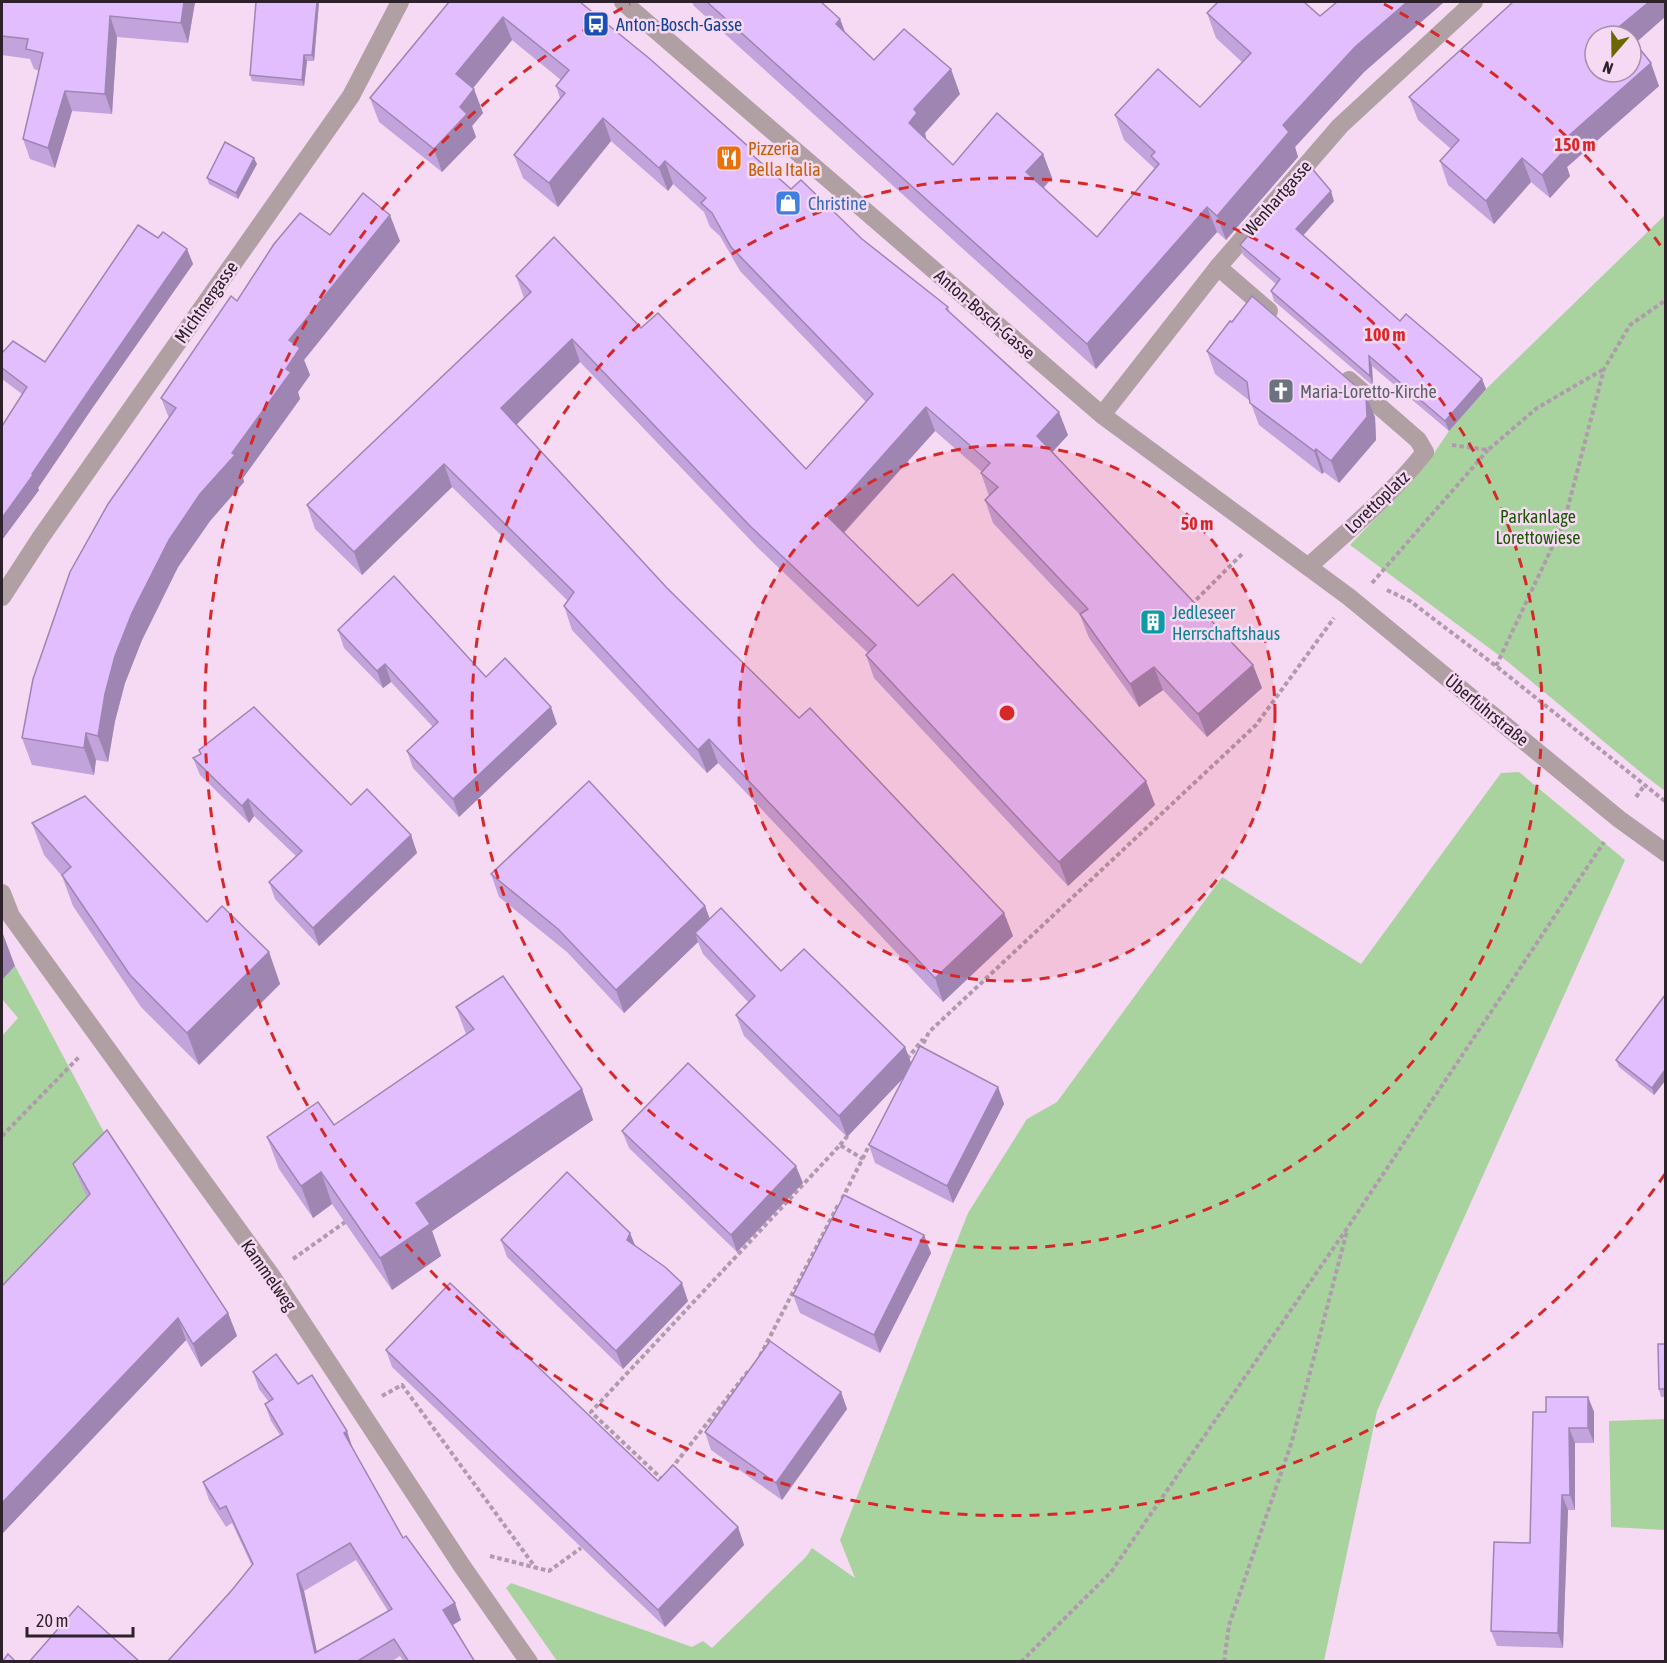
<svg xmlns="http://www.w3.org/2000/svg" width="1667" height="1663" font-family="'Asap Condensed',sans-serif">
	<rect width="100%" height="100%" fill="#f6d9f3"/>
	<g fill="#a9d39e">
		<polygon points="1665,215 1665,791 1644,775 1508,662 1350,545 1426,465 1449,431 1486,389"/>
		<polygon points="1519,772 1625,860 1377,1411 1324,1661 557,1661 506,1588 511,1583 692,1647 703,1641 712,1648 806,1557 812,1548 855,1578 840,1540 968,1213 1027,1119 1057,1102 1222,877 1361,964 1501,773"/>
		<polygon points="15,966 115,1153 98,1217 2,1317 2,1036 18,1018 2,999 2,980"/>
		<polygon points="1665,1419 1665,1530 1611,1527 1609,1421"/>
	</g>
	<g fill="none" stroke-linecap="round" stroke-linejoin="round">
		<g stroke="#b09aae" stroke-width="4" stroke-dasharray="4.5 3" stroke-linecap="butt">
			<polyline points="1452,445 1488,450 1537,408 1604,369"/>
			<polyline points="1372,583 1488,450"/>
			<polyline points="1387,590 1410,601 1496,666 1666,802"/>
			<polyline points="1191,605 1243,553"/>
			<polyline points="1496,666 1564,522 1604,369 1630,325 1666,300"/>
			<polyline points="1636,797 1644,786"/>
			<polyline points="920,1050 929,1032 1256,725 1334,618"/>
			<polyline points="907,1059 923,1039"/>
			<polyline points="2,1136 79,1057"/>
			<polyline points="840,1145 849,1134"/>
			<polyline points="842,1199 870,1144"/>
			<polyline points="293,1259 348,1220"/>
			<polyline points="760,1356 838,1205"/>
			<polyline points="382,1396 402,1385 535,1567"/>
			<polyline points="671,1469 750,1369"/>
			<polyline points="663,1480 591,1412 840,1145 863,1159"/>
			<polyline points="490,1556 549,1571 581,1548"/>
			<polyline points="1021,1662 1111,1572 1348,1227 1604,842"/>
			<polyline points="1224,1662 1229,1625 1292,1441 1347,1231"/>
		</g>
		<g stroke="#b1a0a3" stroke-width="18">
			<polyline points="623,2 1102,415 1349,597 1619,819 1666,853"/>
			<polyline points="1218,267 1269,311"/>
			<polyline points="1102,415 1218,267 1340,126 1474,2"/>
			<path d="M1309,566C1349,530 1392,494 1425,452L1418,440L1349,380"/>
			<polyline points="2,597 41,537 351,96 400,2"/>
			<polyline points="2,893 11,916 271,1275 462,1566 529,1662"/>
		</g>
	</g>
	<g fill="#c2a3db" fill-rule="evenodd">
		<polygon points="2,2 195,2 188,43 117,37 112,114 72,111 55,168 30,159 23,139 39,71 34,69 30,59 2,55"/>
		<polygon points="319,2 314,61 307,61 304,86 252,81 250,75"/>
		<polygon points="449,2 580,2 751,149 754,157 791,189 862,239 948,307 950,313 1068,435 1052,452 1253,665 1262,688 1207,737 1163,690 1139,707 1089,638 1080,615 993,523 985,500 989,496 981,473 982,472 935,431 844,533 918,606 1146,781 1155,805 1068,886 874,678 866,655 868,653 758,548 580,362 516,425 667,588 799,718 1004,913 1013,936 943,1002 718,763 707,773 572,630 564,606 568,601 452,487 362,575 315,529 307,505 524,298 516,276 641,328 806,469 866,402 740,271 720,236 710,227 704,212 673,184 668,191 611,141 558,207 523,178 514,155 560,98 556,86 561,80 512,40 473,88 483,113 472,126 476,137 442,172 379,122 370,98"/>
		<polygon points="692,2 821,2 840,19 846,34 874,60 960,94 925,133 926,138 925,139 953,165 1043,154 1052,178 1044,188 1097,237 1155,169 1124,140 1115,115 1200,107 1242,62 1216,38 1207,13 1320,16 1337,2 1444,2 1364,72 1295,147 1298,157 1226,240 1217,232 1096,369 694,6"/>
		<polygon points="1635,43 1659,86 1567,167 1570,176 1550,198 1531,182 1494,224 1448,185 1440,161 1451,149 1418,120 1409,97"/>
		<polygon points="257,164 238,199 209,184 207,178"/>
		<polygon points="1334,201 1303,235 1400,321 1482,379 1486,389 1449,431 1372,366 1373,386 1274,301 1271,291 1276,284 1243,255 1240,245"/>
		<polygon points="330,235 400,241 304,360 310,375 298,392 300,399 243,478 244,482 210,521 178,567 142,640 125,683 115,721 108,762 96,760 94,775 32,765 22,738 169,418 161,398 237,301"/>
		<polygon points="158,238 187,249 193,264 93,407 38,488 39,490 2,540 22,394 2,379 2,353 45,362"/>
		<polygon points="1207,351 1375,417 1376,440 1339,483 1324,472 1322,474 1259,425 1250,401 1215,374"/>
		<polygon points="338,630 486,677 557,724 459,817 413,768 407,751 433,727 391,682 383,688 344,648"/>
		<polygon points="193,758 351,805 411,835 417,853 319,946 275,899 269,882 296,856 254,816 249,823 200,775"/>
		<polygon points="32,823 207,922 269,952 280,984 199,1065 141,1007 73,906 62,876 44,855"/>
		<polygon points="491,874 705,906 710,919 781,971 905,1047 911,1063 998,1087 1004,1104 953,1203 875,1163 869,1145 904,1077 847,1137 744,1036 736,1015 749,1003 703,954 698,942 624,1013 567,952 499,897"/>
		<polygon points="1665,995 1665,1081 1654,1095 1619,1067 1616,1060"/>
		<polygon points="456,1007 582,1089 593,1120 432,1231 441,1256 392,1290 332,1204 313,1218 279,1169 267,1137 334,1125 466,1034"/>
		<polygon points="622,1131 803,1183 737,1252 629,1148"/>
		<polygon points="73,1164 228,1313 237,1336 201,1367 186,1340 2,1534 2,1286 87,1197 82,1186"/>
		<polygon points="630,1233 635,1245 688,1301 623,1369 507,1257 501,1240"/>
		<polygon points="924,1235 931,1253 880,1353 800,1313 793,1295"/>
		<polygon points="1665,1344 1665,1397 1661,1397 1659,1389"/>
		<polygon points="386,1350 738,1527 744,1545 665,1627 392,1367"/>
		<path d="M253,1372L298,1384L353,1449L403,1538L461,1620L453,1625L475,1662H404L400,1656L391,1662H167L232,1590L252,1566L232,1523L226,1527L209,1500L203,1482L280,1435L271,1421L265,1404L269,1402L259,1389ZM356,1560L388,1611L317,1652L304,1591Z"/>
		<polygon points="841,1392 847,1409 782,1500 711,1450 705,1432"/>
		<polygon points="1588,1397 1594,1412 1594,1443 1575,1443 1575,1510 1568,1510 1563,1648 1497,1646 1491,1631 1530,1543 1546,1412"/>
	</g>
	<g fill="#9e85b2">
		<polygon points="184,2 195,2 188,43 181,23"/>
		<polygon points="317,2 319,2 314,61 312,55"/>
		<polygon points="1407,2 1444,2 1364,72 1295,147 1298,157 1226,240 1217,216 1283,125 1355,47"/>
		<polygon points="1649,2 1665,2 1665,17 1631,47 1631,36 1624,36 1620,26"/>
		<polygon points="110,16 117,37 112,114 105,94"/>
		<polygon points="503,17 512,40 465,98 456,74"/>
		<polygon points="840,19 849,44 836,24"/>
		<polygon points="304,55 307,61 304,86 302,80"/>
		<polygon points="1651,63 1659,86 1567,167 1570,176 1550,198 1542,175 1556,147"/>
		<polygon points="951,69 960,94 925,133 926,138 918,148 909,123 914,109"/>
		<polygon points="474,89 483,113 472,126 476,137 442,172 434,149 460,107"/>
		<polygon points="65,91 72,111 55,168 48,148"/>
		<polygon points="603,118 611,141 558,207 549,183"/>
		<polygon points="1043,154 1052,178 1035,196 1026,172"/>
		<polygon points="254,158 257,164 238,199 236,193"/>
		<polygon points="1522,158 1531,182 1494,224 1486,201"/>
		<polygon points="665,161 673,184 668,191 659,168"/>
		<polygon points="1331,191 1334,201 1300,239 1296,229"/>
		<polygon points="1207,207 1217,232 1096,369 1087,344"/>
		<polygon points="390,215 400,241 304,360 310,375 298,392 300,399 243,478 244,482 210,521 178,567 142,640 125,683 115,721 108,762 98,736 105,694 115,656 132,613 169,540 200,494 232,453 286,369 289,340"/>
		<polygon points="187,249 193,264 93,407 38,488 39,490 2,540 2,518"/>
		<polygon points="572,339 580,362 509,432 501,408"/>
		<polygon points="1369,356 1372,366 1373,386 1370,376"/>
		<polygon points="1482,379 1486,389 1449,431 1445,421"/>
		<polygon points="1366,395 1375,417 1376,440 1339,483 1331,461"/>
		<polygon points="926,407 935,431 836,541 828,517"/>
		<polygon points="1059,412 1068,435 1045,460 1037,436"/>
		<polygon points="1316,449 1324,472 1322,474 1314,451"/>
		<polygon points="444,464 452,487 362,575 354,552"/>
		<polygon points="385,664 391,682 383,688 377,671"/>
		<polygon points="1253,665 1262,688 1207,737 1198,714"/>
		<polygon points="1154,667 1163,690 1139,707 1130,684"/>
		<polygon points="551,707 557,724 459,817 453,799"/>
		<polygon points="86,733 96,760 94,775 84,748"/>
		<polygon points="709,739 718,763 707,773 698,750"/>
		<polygon points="1146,781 1155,805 1068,886 1059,862"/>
		<polygon points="248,799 254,816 249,823 242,806"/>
		<polygon points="411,835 417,853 319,946 313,928"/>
		<polygon points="705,906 713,928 695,933 698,942 624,1013 616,990"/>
		<polygon points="1004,913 1013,936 943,1002 935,978"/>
		<polygon points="3,934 15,966 2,980 2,936"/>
		<polygon points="269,952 280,984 199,1065 187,1033"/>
		<polygon points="905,1047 913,1068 847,1137 839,1116"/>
		<polygon points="1665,1070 1665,1081 1654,1095 1652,1088"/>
		<polygon points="998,1087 1004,1104 953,1203 947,1186"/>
		<polygon points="582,1089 593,1120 432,1231 441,1256 392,1290 380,1258 416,1203"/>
		<polygon points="796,1166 803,1183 737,1252 731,1235"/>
		<polygon points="321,1172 332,1204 313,1218 301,1186"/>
		<polygon points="630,1233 637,1251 627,1240"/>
		<polygon points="924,1235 931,1253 880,1353 874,1335"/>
		<polygon points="682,1283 688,1301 623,1369 616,1351"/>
		<polygon points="228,1313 237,1336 201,1367 193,1344"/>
		<polygon points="178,1318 186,1340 2,1534 2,1503"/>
		<polygon points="841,1392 847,1409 782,1500 776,1483"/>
		<polygon points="1588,1397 1594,1412 1594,1443 1588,1428"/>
		<polygon points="1569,1428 1575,1443 1575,1510 1570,1495"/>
		<polygon points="347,1431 353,1449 350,1451 344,1433"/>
		<polygon points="1562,1495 1568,1510 1563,1648 1558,1633"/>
		<polygon points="738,1527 744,1545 665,1627 658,1610"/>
		<polygon points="297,1574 304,1591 319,1662 315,1653"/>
		<polygon points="455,1603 461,1620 449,1627 443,1610"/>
	</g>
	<g fill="#e2beff" stroke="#9e85b2" stroke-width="1.5" fill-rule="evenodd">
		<polygon points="2,2 184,2 181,23 110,16 105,94 65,91 48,148 23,139 43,53 26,49 28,39 2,36"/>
		<polygon points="256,2 317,2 312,55 304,55 302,80 250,75"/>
		<polygon points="449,2 580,2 650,59 751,149 749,152 791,189 801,180 862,239 948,307 946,309 1059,412 1037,436 1253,665 1198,714 1154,667 1130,684 1080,614 1088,609 985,500 998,487 981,473 990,463 926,407 828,517 918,606 953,574 1146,781 1059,862 866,655 876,645 749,525 572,339 501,408 667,588 799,718 810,708 1004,913 935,978 709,739 698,750 564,606 574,592 444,464 354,552 307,505 531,292 516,276 554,237 641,328 658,313 806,469 873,394 731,247 712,213 701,203 706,198 665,161 659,168 603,118 549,183 514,155 565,93 556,86 569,70 503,17 456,74 474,89 460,107 467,114 434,149 370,98"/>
		<polygon points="707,2 821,2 840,19 836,24 874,60 904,29 951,69 914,109 917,113 909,123 953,165 997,113 1043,154 1026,172 1097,237 1159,164 1151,156 1155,152 1115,115 1158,69 1200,107 1251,53 1207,13 1218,2 1304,2 1320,16 1337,2 1407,2 1355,47 1283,125 1289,132 1217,216 1207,207 1087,344"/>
		<polygon points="1513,2 1649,2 1620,26 1629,36 1595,36 1595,72 1631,72 1631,38 1651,63 1556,147 1562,153 1542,175 1522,158 1486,201 1440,161 1459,140 1409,97"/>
		<polygon points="225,142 254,158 236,193 207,178"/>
		<polygon points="1309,165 1331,191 1296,229 1400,321 1406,314 1482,379 1445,421 1369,356 1370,376 1271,291 1280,279 1240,245"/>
		<polygon points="363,193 390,215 289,340 300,348 286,369 291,372 232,453 235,455 200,494 169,540 132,613 115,656 105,694 98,736 86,733 84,748 22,738 33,679 70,572 108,504 176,408 161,398 231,296 237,301 274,244 300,213 330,235"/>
		<polygon points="138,225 158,238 163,232 187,249 88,392 32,474 33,475 2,518 2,426 27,387 2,368 2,353 13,341 45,362"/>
		<polygon points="1252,296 1366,395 1367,417 1331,461 1316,449 1314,451 1250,403 1247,382 1207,351 1230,321 1232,322"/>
		<polygon points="394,576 486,677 505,658 551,707 453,799 407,751 438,722 385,664 377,671 338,630"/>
		<polygon points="254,707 351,805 367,789 411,835 313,928 269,882 302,851 248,799 242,806 193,758 201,754 199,750"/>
		<polygon points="589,781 705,906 616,990 558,929 491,874"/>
		<polygon points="85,796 207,922 222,906 269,952 187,1033 130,975 62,875 71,867 32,823"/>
		<polygon points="721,908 781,971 804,949 905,1047 839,1116 736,1015 755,996 695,933"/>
		<polygon points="503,976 582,1089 416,1203 430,1224 380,1258 321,1172 301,1186 267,1137 318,1102 334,1125 474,1029 456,1007"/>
		<polygon points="1665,995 1665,1070 1652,1088 1616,1060"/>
		<polygon points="920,1046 998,1087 947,1186 869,1145"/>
		<polygon points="688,1063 796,1166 731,1235 622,1131"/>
		<polygon points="107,1130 228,1313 193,1344 178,1318 2,1503 2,1286 90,1194 73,1164"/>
		<polygon points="567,1172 630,1233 627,1240 665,1267 682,1283 616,1351 501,1240"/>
		<polygon points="844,1195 924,1235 874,1335 793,1295"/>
		<polygon points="450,1283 658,1481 673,1465 738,1527 658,1610 386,1350"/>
		<polygon points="770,1341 841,1392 776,1483 705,1432"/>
		<polygon points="1658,1344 1665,1344 1665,1389 1659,1389"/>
		<path d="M276,1354L298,1384L312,1375L347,1431L344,1433L403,1538L406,1536L455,1603L443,1610L475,1662H409L394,1639L356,1662H167L232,1590L253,1564L226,1506L220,1509L203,1482L283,1434L265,1404L273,1399L253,1372ZM350,1543L392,1609L315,1653L297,1574Z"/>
		<polygon points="1546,1397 1588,1397 1588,1428 1569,1428 1570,1495 1562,1495 1558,1633 1491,1631 1494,1542 1530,1543 1533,1412 1546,1412"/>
		<polygon points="78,1606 140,1662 29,1662"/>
		<polygon points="8,1654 16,1662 2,1662"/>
	</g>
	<circle cx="1007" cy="713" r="268" fill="#d62828" fill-opacity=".12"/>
	<g fill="none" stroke="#d62828" stroke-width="3" stroke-dasharray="10 8">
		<circle cx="1007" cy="713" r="268"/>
		<circle cx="1007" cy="713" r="535"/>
		<path d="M1665 1174A803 803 0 1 1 630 4M1384 4A803 803 0 0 1 1665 252"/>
	</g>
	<defs>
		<symbol id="bus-square" viewBox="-11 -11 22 22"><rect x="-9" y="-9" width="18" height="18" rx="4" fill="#1a4fb4" stroke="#f6d9f3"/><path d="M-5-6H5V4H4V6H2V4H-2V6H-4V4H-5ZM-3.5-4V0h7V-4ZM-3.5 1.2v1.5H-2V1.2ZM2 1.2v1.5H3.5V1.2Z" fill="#fff"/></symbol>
		<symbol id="restaurant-square" viewBox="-11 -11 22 22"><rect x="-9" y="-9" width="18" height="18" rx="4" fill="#e8710a" stroke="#f6d9f3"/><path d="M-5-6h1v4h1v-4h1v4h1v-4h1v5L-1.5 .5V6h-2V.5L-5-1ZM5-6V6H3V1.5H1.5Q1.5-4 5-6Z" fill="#fff"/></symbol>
		<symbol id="shop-square" viewBox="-11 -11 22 22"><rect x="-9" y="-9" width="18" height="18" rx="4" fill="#3f7fe0" stroke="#f6d9f3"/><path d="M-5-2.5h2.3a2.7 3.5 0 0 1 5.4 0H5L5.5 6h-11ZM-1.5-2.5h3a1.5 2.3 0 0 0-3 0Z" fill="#fff"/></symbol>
		<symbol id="church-square" viewBox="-11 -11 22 22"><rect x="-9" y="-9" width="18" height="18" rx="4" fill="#6b7280" stroke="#f6d9f3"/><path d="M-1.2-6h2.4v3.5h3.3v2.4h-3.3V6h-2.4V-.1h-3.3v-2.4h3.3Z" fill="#fff"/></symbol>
		<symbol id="building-square" viewBox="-11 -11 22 22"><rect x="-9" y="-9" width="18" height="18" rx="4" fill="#0f9aa8" stroke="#f6d9f3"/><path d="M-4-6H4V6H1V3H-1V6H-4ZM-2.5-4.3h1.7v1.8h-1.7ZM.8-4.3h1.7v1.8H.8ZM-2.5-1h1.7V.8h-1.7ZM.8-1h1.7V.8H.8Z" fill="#fff"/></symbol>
	</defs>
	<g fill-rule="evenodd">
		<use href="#bus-square" x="581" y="9" width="30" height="30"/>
		<use href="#restaurant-square" x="714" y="143" width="30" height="30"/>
		<use href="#shop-square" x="773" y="188" width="30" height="30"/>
		<use href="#church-square" x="1266" y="376" width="30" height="30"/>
		<use href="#building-square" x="1138" y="607" width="30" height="30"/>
	</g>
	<g text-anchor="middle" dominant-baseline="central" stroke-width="5" stroke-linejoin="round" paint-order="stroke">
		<g font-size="18" fill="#164399" stroke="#f6d9f3" text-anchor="start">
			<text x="616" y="24">Anton-Bosch-Gasse</text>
		</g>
		<g font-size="18" fill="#c56008" stroke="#f6d9f3" text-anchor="start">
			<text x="748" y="148">Pizzeria<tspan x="748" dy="21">Bella Italia</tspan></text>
		</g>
		<g font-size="18" fill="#2d222b" stroke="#f6d9f3">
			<text transform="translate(1277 198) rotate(-49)">Wenhartgasse</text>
			<text transform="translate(206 302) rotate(-55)">Michtnergasse</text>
			<text transform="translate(985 314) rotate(41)">Anton-Bosch-Gasse</text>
			<text transform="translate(1377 502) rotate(-44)">Lorettoplatz</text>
			<text transform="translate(1487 710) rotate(39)">Überfuhrstraße</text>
			<text transform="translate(269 1275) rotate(55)">Kammelweg</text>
		</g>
		<g font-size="18" fill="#366cbe" stroke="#f6d9f3" text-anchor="start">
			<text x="808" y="203">Christine</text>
		</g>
		<g font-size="18" fill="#5b616d" stroke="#f6d9f3" text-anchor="start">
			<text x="1300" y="391">Maria-Loretto-Kirche</text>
		</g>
		<g font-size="18" fill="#1c5804" stroke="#f6d9f3">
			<text x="1538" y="516">Parkanlage<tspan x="1538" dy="21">Lorettowiese</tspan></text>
		</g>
		<g font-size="18" fill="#0d838f" stroke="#f6d9f3" text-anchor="start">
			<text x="1172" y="612">Jedleseer<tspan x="1172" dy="21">Herrschaftshaus</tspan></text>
		</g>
	</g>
	<circle cx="1007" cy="713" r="9" fill="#d62828" stroke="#f6d9f3" stroke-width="3"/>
	<g font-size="18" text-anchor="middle" font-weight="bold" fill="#d62828" stroke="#f6d9f3" stroke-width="5" stroke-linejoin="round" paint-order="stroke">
		<text x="1575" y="151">150 m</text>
		<text x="1385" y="341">100 m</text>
		<text x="1197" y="530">50 m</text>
	</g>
	<rect width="1667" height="1663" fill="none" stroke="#2d222b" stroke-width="6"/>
	<g transform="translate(1613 54) rotate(200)"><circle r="28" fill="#f6d9f3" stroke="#a690a3" stroke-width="1.5"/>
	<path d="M0-4.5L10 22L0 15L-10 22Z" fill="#6b6801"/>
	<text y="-9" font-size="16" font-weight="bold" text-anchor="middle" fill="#2d222b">N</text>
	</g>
	<path d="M27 1627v9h106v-9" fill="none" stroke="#2d222b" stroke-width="3"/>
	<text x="36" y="1627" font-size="18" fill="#2d222b" stroke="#f6d9f3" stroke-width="4.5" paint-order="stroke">20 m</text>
</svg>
